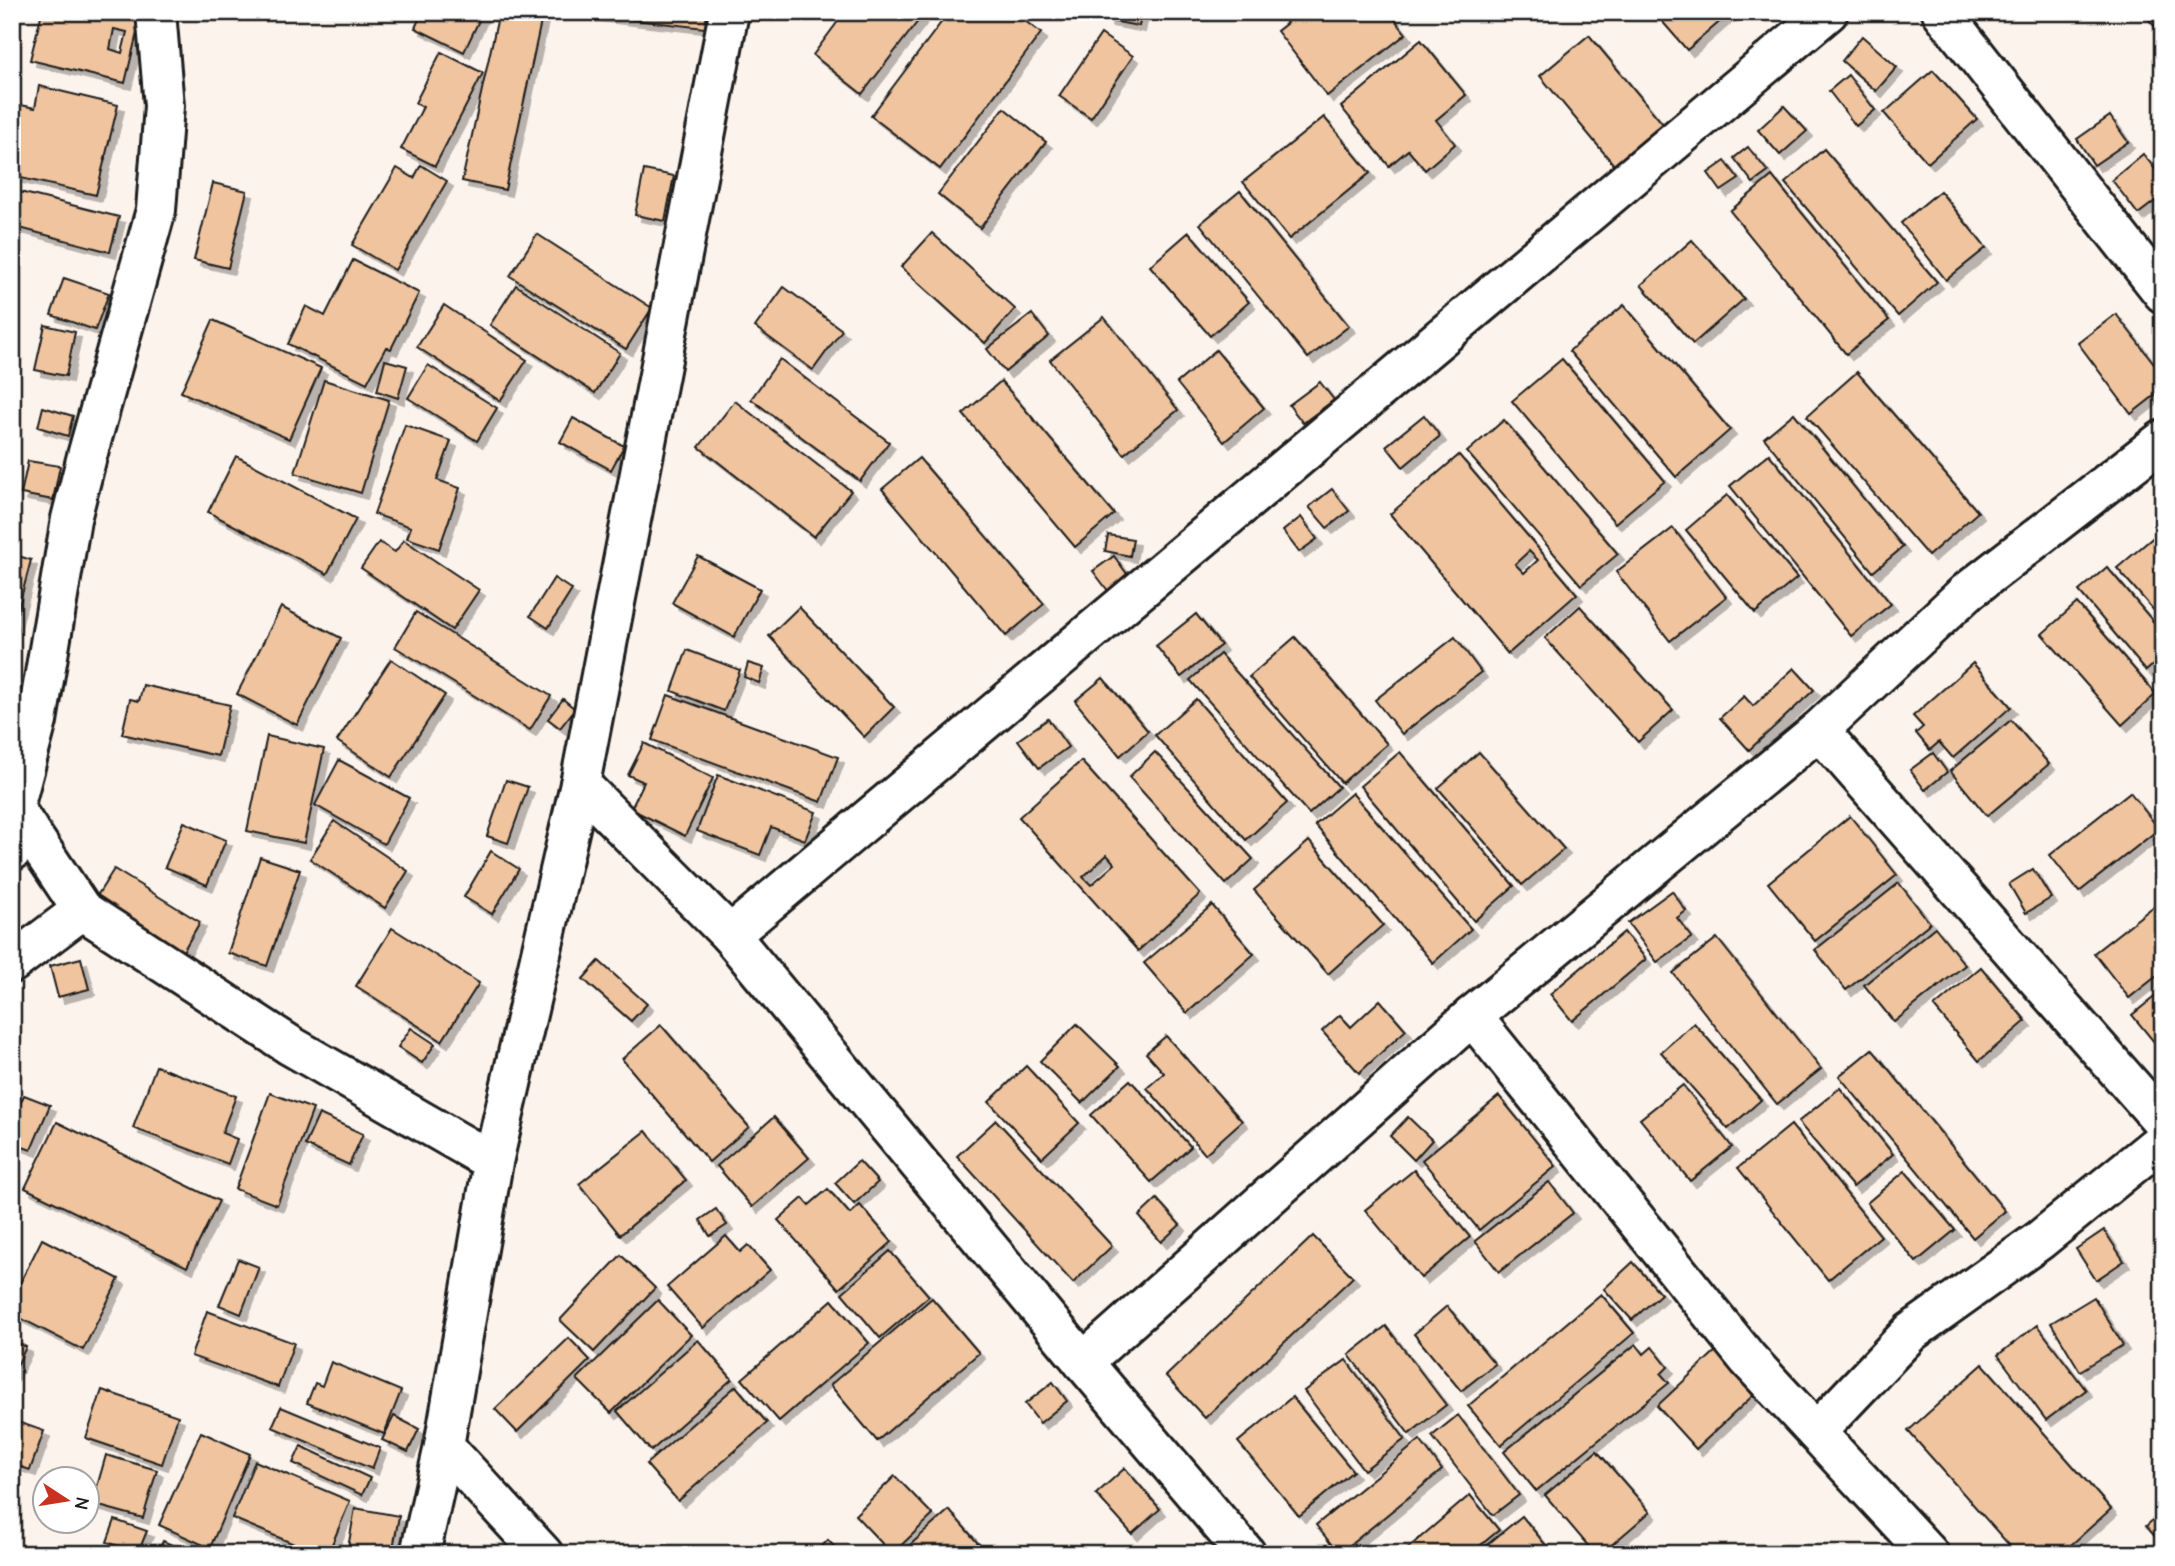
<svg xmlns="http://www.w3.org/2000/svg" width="2175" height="1566" font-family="'Comic Neue',sans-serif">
	<defs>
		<filter id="shadow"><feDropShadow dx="6" dy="6" stdDeviation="0" flood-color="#0004"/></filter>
	</defs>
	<rect width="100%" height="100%" fill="#fcf3ec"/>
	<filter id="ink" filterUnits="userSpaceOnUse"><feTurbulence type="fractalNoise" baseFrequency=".0143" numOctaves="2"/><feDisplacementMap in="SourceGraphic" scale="14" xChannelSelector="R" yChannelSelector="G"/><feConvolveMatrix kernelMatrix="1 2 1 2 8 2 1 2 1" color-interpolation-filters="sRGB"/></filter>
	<g filter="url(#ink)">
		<g fill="#efc49e" stroke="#1c1c1c" stroke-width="2" fill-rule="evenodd" filter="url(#shadow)">
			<path d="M42,12H142L125,83L30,60ZM114,29L127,32L122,53L110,49Z"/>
			<polygon points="422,12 483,12 464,52 415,28"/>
			<polygon points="499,12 543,12 505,190 462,181"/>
			<polygon points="565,12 715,12 713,29"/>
			<polygon points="845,12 925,12 862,94 813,55"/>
			<polygon points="949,12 1013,12 1041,33 940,169 871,116"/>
			<polygon points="1108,12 1142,12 1139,26 1106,20"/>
			<polygon points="1278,12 1389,12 1406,34 1327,96 1277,31 1287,23"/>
			<polygon points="1654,12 1731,12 1687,50"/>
			<polygon points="2142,12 2163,12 2163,36"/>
			<polygon points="1101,34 1133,56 1091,118 1059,96"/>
			<polygon points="1589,35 1663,124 1614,165 1540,76"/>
			<polygon points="1862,36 1897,67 1876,91 1842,61"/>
			<polygon points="1421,40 1466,95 1436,120 1455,144 1425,170 1408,150 1389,166 1341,107"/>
			<polygon points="441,52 483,73 435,166 401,149 423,107 415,103"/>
			<polygon points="1933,70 1977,119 1928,163 1884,113"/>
			<polygon points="1848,75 1875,110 1856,126 1829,91"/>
			<polygon points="39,86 118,105 96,195 12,176 12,103 35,108"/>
			<polygon points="1784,106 1807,131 1780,155 1758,130"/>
			<polygon points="1004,108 1046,142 980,228 938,194"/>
			<polygon points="2110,116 2128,142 2094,165 2077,139"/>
			<polygon points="1324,117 1370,173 1289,239 1243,182"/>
			<polygon points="1748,147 1768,172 1753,183 1734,158"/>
			<polygon points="1824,149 1937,282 1898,316 1785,183"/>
			<polygon points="2143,154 2163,179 2163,195 2138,214 2112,180"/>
			<polygon points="1725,161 1739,179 1721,191 1708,173"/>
			<polygon points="421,165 447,181 395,270 352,245 397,168 414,178"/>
			<polygon points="644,170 674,176 665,221 635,215"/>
			<polygon points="1772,176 1889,320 1846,354 1730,211"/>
			<polygon points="213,183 247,191 228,268 194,260"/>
			<polygon points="12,190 119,217 110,252 12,226"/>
			<polygon points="1240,191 1349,326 1308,358 1200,224"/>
			<polygon points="1940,191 1986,248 1946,280 1901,223"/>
			<polygon points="1189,232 1249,302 1210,336 1150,266"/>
			<polygon points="932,233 1015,309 985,343 901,267"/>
			<polygon points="537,234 652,308 626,349 510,276"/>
			<polygon points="1692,240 1744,299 1693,344 1641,285"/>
			<polygon points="353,260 419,293 391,349 386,347 367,383 288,344 306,306 325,316"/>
			<polygon points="64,278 109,293 95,330 51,315"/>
			<polygon points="516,285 620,353 595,393 490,325"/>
			<polygon points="784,287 842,330 813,370 755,327"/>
			<polygon points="444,305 527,360 500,401 417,347"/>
			<polygon points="1624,305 1730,430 1676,477 1569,351"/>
			<polygon points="1032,314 1049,336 1005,372 987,349"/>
			<polygon points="2116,314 2163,375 2163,389 2131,414 2078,343"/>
			<polygon points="1104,317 1178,410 1124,454 1050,360"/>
			<polygon points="213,320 321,368 289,439 181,392"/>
			<polygon points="45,325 75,332 66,376 35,370"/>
			<polygon points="1216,350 1264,408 1224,442 1177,383"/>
			<polygon points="780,359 889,442 860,481 751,399"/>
			<polygon points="1562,359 1665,481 1615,523 1512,401"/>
			<polygon points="385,360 407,366 398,398 377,391"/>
			<polygon points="428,365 497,408 477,441 408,398"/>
			<polygon points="1857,372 1978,512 1928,556 1807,416"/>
			<polygon points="324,380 389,400 361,493 295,473"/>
			<polygon points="1001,381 1114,514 1075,547 963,414"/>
			<polygon points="1320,382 1334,400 1303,423 1289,405"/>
			<polygon points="735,401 851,491 814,537 699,447"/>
			<polygon points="43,407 73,416 68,436 38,427"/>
			<polygon points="1794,413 1903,547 1873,572 1764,438"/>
			<polygon points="1424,415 1440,436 1403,467 1386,446"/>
			<polygon points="573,418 624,446 611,470 560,442"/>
			<polygon points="1504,420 1618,554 1581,585 1467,452"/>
			<polygon points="405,425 451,441 437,480 460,488 439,549 407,538 411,527 374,514"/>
			<polygon points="1769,454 1891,604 1851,636 1730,486"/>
			<path d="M1459,455L1577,594L1508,654L1390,514ZM1529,551L1538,560L1524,573L1515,564Z"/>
			<polygon points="236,456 356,519 327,574 208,512"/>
			<polygon points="919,458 1044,604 1006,636 882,489"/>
			<polygon points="28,461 60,466 53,500 21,494"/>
			<polygon points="1332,489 1349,511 1327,528 1309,507"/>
			<polygon points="1727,495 1797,578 1755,613 1686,530"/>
			<polygon points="1301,517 1317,539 1299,552 1283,531"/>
			<polygon points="1673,528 1726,597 1670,641 1616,572"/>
			<polygon points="2163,529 2163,621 2117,568"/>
			<polygon points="1108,535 1133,539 1130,556 1105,551"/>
			<polygon points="404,540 479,590 452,630 361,568 379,542 395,552"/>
			<polygon points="12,554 31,560 14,625 12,625"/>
			<polygon points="698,556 760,589 734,637 672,603"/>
			<polygon points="1114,556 1130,578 1109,592 1093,571"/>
			<polygon points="2107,567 2163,633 2163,656 2146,671 2079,591"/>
			<polygon points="554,578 572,590 548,628 530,616"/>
			<polygon points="2077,603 2156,694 2122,725 2042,634"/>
			<polygon points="1580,606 1673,710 1638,742 1545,638"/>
			<polygon points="281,607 341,638 297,725 237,694"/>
			<polygon points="799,607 894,707 864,737 769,636"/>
			<polygon points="416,612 551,696 530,730 395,647"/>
			<polygon points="1196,614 1221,645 1181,677 1156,646"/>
			<polygon points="1295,637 1387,744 1342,783 1249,677"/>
			<polygon points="1455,637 1481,672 1402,734 1375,700"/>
			<polygon points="687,650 740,670 724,711 672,691"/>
			<polygon points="1220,654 1339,787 1309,814 1190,680"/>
			<polygon points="391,659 445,695 391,777 337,741"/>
			<polygon points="748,663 764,668 759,683 744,677"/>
			<polygon points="1973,663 2011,707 1953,758 1939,742 1930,750 1916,733 1923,727 1913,716"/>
			<polygon points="1794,668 1814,690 1749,750 1720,718 1744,696 1753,706"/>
			<polygon points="1103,678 1148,731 1120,756 1075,701"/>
			<polygon points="143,685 230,705 218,756 122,734 130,699 139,701"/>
			<polygon points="668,695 838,757 821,802 652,740"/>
			<polygon points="563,699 575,709 560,728 548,719"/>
			<polygon points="1196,699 1287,803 1246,840 1155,735"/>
			<polygon points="1048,719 1068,747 1039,768 1018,740"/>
			<polygon points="2011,720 2049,764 1987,816 1950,771"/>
			<polygon points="267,736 324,749 304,843 247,831"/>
			<polygon points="644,743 713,778 685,836 631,809 644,782 628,775"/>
			<polygon points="1155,752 1253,859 1226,884 1129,777"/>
			<polygon points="1400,752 1514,886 1474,921 1360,786"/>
			<polygon points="1479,752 1564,849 1522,885 1438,788"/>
			<polygon points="1933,753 1947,772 1925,790 1910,770"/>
			<polygon points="339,760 409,798 384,844 315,805"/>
			<path d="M1081,761L1200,894L1138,951L1019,817ZM1107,855L1115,864L1091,885L1083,877Z"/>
			<polygon points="718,775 816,812 805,840 771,827 760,855 697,831"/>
			<polygon points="506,780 528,787 508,843 487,836"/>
			<polygon points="2130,792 2159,829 2079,892 2050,855"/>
			<polygon points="1352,793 1471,929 1433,963 1315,825"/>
			<polygon points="1850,816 1897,875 1815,941 1768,883"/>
			<polygon points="334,821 408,871 385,908 310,859"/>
			<polygon points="184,822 226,840 207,885 165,867"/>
			<polygon points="1309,841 1383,925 1328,974 1254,890"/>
			<polygon points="491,851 519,869 492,914 464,897"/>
			<polygon points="260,857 300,870 267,966 228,953"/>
			<polygon points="114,869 200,922 182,953 95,899"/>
			<polygon points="2033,869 2051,898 2026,913 2009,884"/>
			<polygon points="1899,883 1930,923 1846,990 1815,950"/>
			<polygon points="1672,891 1686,911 1677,918 1692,937 1657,962 1628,923"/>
			<polygon points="2163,899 2163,971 2129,998 2094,953"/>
			<polygon points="1212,905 1254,954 1187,1013 1144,963"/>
			<polygon points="1935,927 1965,965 1894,1022 1864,985"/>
			<polygon points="392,928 479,983 442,1041 356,986"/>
			<polygon points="1624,932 1646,959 1572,1021 1550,994"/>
			<polygon points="1717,938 1821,1069 1777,1104 1673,973"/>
			<polygon points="81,958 89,989 58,997 50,966"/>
			<polygon points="599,961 647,1004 631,1021 583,979"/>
			<polygon points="1981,967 2026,1021 1979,1061 1934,1007"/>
			<polygon points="2163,990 2163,1053 2132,1015"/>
			<polygon points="1380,1000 1406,1030 1359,1073 1322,1031 1340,1015 1351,1027"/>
			<polygon points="1694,1023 1761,1100 1728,1129 1661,1052"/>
			<polygon points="1077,1024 1120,1066 1082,1103 1040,1061"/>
			<polygon points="661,1025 749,1127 709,1162 622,1059"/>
			<polygon points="411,1028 435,1044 422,1063 398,1047"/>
			<polygon points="1166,1036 1242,1121 1205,1154 1147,1088 1164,1073 1146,1053"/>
			<polygon points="1872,1049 2005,1211 1973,1238 1839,1076"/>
			<polygon points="156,1066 236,1096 222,1133 237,1139 228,1164 133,1128"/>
			<polygon points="1026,1066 1079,1123 1042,1158 989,1102"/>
			<polygon points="1130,1080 1191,1147 1151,1182 1091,1115"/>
			<polygon points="1683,1085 1732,1147 1690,1181 1640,1119"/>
			<polygon points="1840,1088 1893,1154 1853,1187 1798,1122"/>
			<polygon points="270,1093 313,1109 277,1205 235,1189"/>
			<polygon points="24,1095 50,1105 31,1150 12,1143 12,1122"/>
			<polygon points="1499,1096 1556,1166 1479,1230 1422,1160"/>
			<polygon points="319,1114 363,1134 349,1165 305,1145"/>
			<polygon points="774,1117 809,1158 752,1207 717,1166"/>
			<polygon points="1408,1117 1432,1140 1414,1160 1390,1136"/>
			<polygon points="996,1120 1112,1246 1073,1283 957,1156"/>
			<polygon points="57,1122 219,1201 187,1267 25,1188"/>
			<polygon points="1791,1125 1881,1236 1828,1280 1738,1168"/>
			<polygon points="646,1131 686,1180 620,1235 579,1184"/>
			<polygon points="859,1161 878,1182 854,1204 835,1183"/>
			<polygon points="1414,1170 1470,1237 1421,1278 1365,1210"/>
			<polygon points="1905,1171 1955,1230 1916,1262 1867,1203"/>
			<polygon points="1549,1182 1573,1213 1499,1272 1475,1241"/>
			<polygon points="828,1189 850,1214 860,1205 892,1242 839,1289 778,1220 803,1198 809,1205"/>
			<polygon points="1157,1199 1180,1225 1161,1242 1139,1216"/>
			<polygon points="716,1209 727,1225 710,1236 700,1220"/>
			<polygon points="2104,1230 2124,1261 2096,1280 2076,1249"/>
			<polygon points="726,1236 740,1252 748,1245 770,1270 703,1328 667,1287"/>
			<polygon points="1313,1236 1353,1277 1205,1418 1166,1376"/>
			<polygon points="42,1239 119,1279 83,1350 12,1314 12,1299"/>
			<polygon points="890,1251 929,1296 880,1338 842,1293"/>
			<polygon points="621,1255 655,1288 594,1352 560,1320"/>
			<polygon points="238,1259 259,1267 241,1314 219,1305"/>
			<polygon points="1633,1262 1661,1294 1632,1320 1604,1289"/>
			<polygon points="1601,1294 1634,1333 1501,1445 1468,1406"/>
			<polygon points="2094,1297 2123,1345 2080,1371 2051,1323"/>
			<polygon points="932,1298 979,1353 877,1441 830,1385"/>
			<polygon points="658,1300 691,1335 611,1413 577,1379"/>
			<polygon points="832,1300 869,1343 779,1421 742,1379"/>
			<polygon points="1447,1306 1495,1364 1461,1391 1414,1334"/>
			<polygon points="207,1311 294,1343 278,1387 191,1356"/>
			<polygon points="2037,1325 2086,1390 2046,1420 1998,1355"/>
			<polygon points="1386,1326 1446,1405 1409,1434 1349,1355"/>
			<polygon points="569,1338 590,1360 517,1432 495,1409"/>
			<polygon points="12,1340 26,1347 12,1376"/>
			<polygon points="698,1340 732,1379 651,1451 617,1411"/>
			<polygon points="1636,1344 1644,1354 1652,1347 1668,1367 1661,1374 1669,1383 1536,1491 1504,1452"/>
			<polygon points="1720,1347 1759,1390 1696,1449 1657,1406"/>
			<polygon points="1346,1360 1405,1439 1364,1470 1304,1391"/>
			<polygon points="331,1362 401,1391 384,1434 307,1403 315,1383 322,1386"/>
			<polygon points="1983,1364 2111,1509 2061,1554 2017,1554 1908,1431"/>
			<polygon points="1053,1382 1067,1401 1040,1423 1025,1404"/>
			<polygon points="736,1386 767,1423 678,1501 646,1464"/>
			<polygon points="102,1390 178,1416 162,1464 86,1438"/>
			<polygon points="1292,1397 1353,1471 1299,1516 1238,1442"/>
			<polygon points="281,1407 380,1448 372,1469 272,1427"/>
			<polygon points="1458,1415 1519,1495 1493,1515 1432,1436"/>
			<polygon points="394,1416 419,1429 408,1452 382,1440"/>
			<polygon points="12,1420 44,1431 30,1470 12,1464"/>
			<polygon points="201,1432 250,1454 210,1548 159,1525"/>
			<polygon points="1420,1440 1442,1470 1339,1554 1316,1525"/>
			<polygon points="301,1446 370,1478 362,1495 293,1463"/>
			<polygon points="1597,1451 1650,1512 1601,1554 1595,1554 1545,1495"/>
			<polygon points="106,1455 157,1470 143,1518 92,1504"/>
			<polygon points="255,1461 350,1501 328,1554 318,1554 232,1518"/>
			<polygon points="1125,1468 1160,1509 1132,1534 1096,1494"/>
			<polygon points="895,1476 933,1515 892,1554 855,1515"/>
			<polygon points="1470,1495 1499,1530 1470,1554 1401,1554"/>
			<polygon points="355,1508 399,1516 392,1554 347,1554"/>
			<polygon points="949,1510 984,1550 980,1554 900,1554"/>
			<polygon points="2163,1511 2163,1546 2146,1526"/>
			<polygon points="1522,1516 1553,1554 1476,1554"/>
			<polygon points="115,1520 147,1531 138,1553 107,1542"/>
			<polygon points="828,1540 841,1554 814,1554"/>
			<polygon points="163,1541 192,1554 157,1554"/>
		</g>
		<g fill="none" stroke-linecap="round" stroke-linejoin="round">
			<defs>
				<g id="street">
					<polyline points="1942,12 2163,293"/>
					<polyline points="1819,730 2163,1122"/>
					<polyline points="580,784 730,935 1828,12"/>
					<polyline points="14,808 82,910"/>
					<polyline points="12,851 14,808 37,721 71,519 87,456 156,210 164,106 156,12"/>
					<polyline points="730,935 1083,1362 1246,1554"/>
					<polyline points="12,963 82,910 291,1046 493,1162"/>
					<polyline points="1472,1016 1748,1359 1929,1554"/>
					<polyline points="1083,1362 1472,1016 1819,730 1967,592 2163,440"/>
					<polyline points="1816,1432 1911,1332 2040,1240 2163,1140"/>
					<polyline points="444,1446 543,1554"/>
					<polyline points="420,1554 444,1446 493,1162 580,784 729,12"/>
				</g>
			</defs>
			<use href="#street" stroke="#1c1c1c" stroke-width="44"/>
			<use href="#street" stroke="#fff" stroke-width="38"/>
		</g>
	</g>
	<rect width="2175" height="1566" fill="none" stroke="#fff" stroke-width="42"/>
	<rect x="21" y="21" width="2133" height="1524" fill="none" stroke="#1c1c1c" stroke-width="2.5" filter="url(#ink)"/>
	<g transform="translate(66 1500) rotate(102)"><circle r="33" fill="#ffffff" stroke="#a4a4a4" stroke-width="2"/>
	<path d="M0-5L12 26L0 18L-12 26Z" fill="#c8321e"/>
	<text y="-10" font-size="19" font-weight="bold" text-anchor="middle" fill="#1c1c1c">N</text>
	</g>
</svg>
